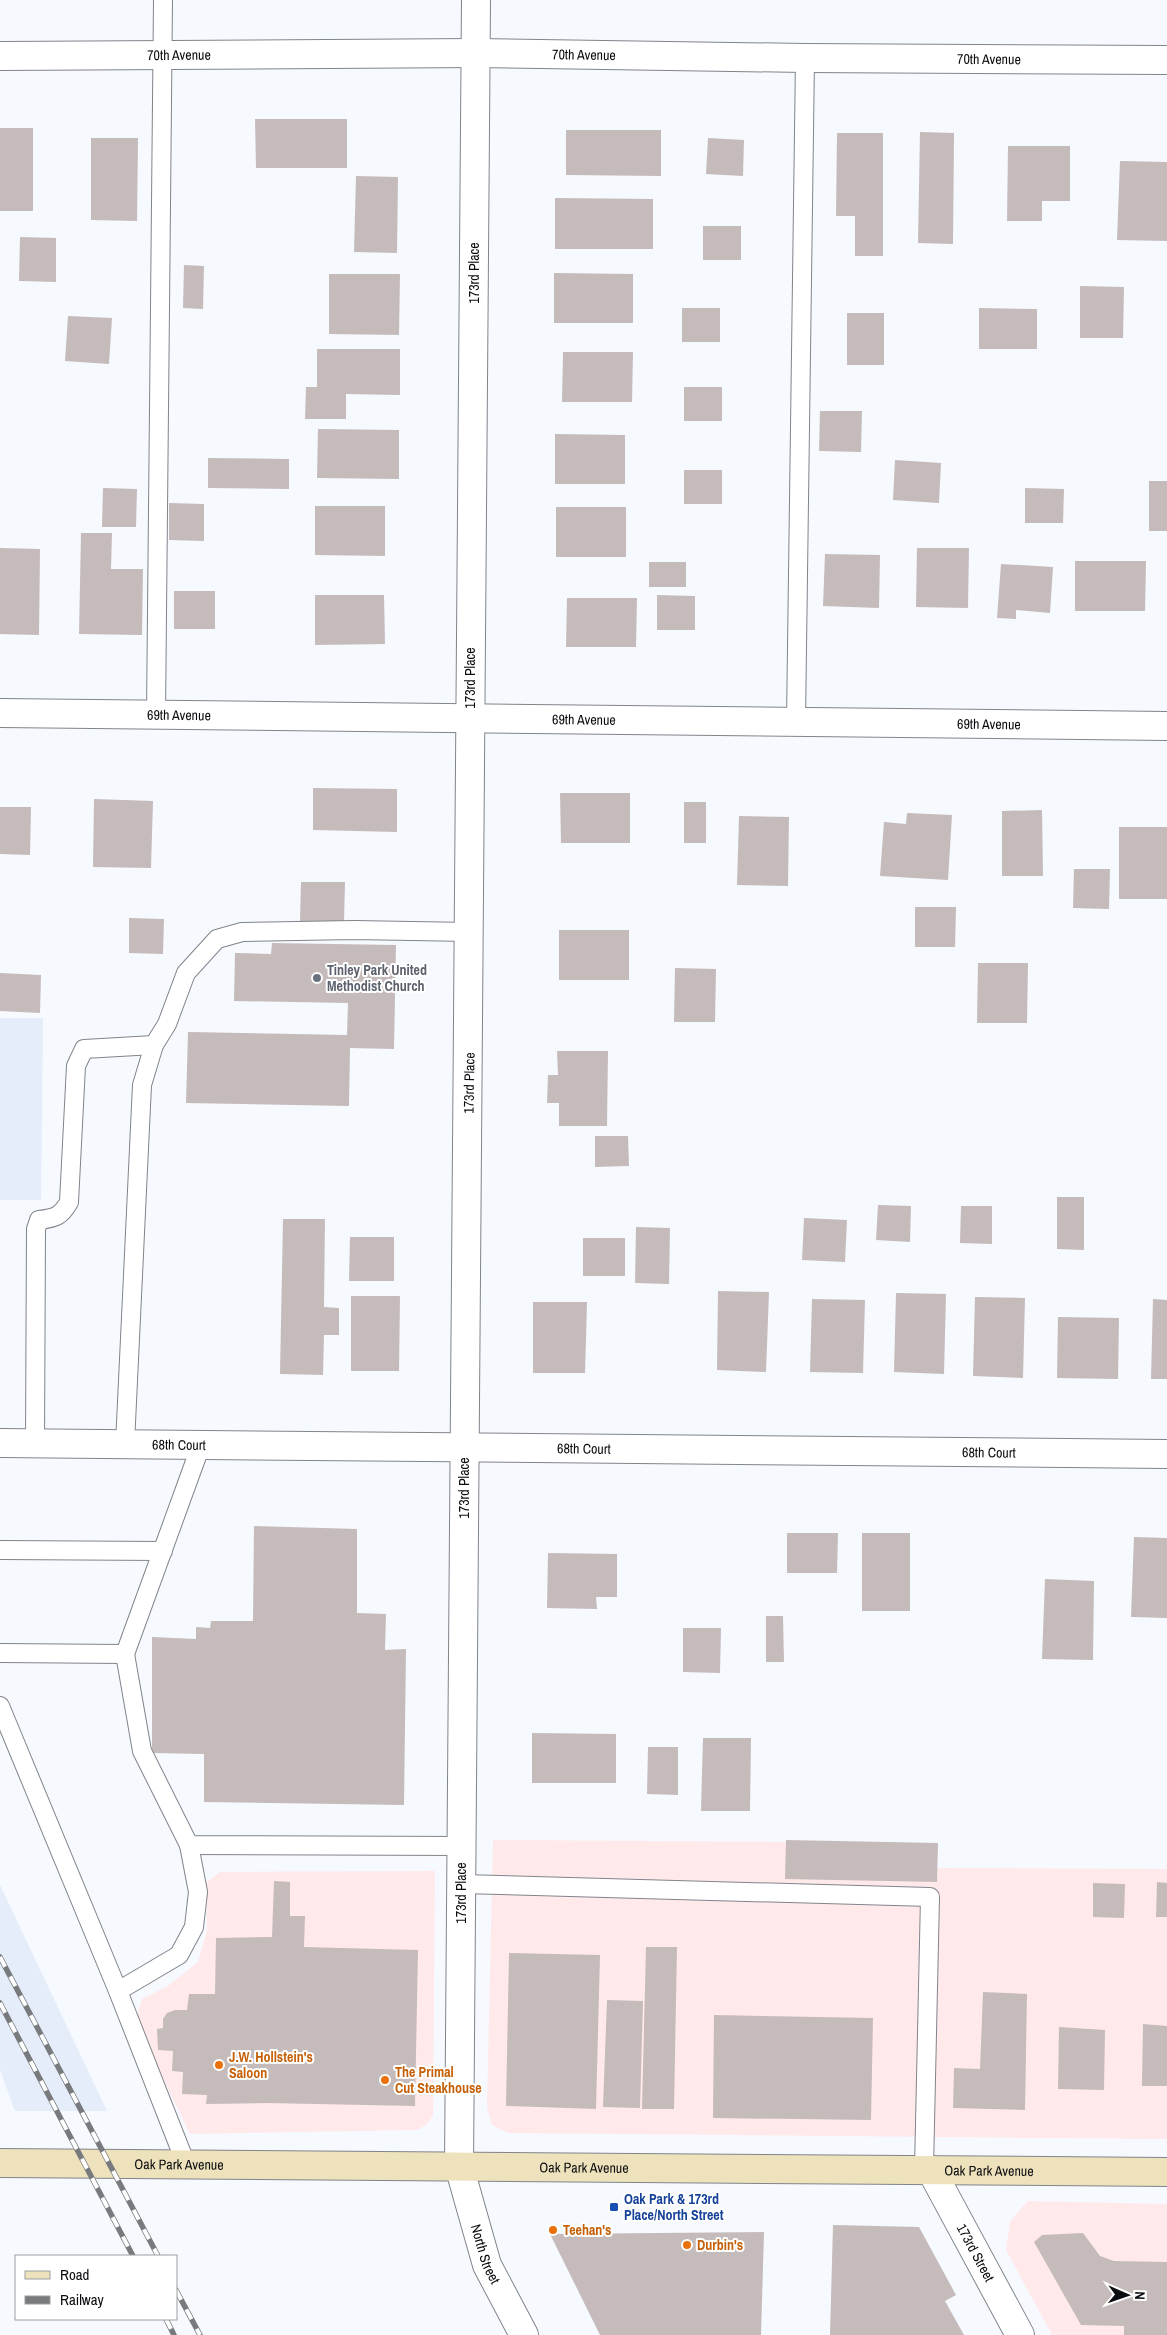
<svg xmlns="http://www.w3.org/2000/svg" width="1167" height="2335" font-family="'Archivo Narrow',sans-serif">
	<rect width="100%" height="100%" fill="#f6f9fe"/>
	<g fill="#ffe9eb">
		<polygon points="493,1840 936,1843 937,1868 1167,1869 1167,2139 508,2133 492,2125 487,2108"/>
		<polygon points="435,1871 433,2116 426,2125 417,2130 190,2134 147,2045 137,2016 142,1999 168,1986 198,1962 207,1931 206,1883 220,1872"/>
		<polygon points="1028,2201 1167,2204 1167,2335 1052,2335 1006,2250 1010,2221"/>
	</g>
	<g fill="#e5edfb">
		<polygon points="0,1018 43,1018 41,1200 0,1200"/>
		<polygon points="0,1885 107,2111 15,2111 0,2070"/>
	</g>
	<g fill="#c5bbbb">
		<polygon points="255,119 347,119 347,168 256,168"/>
		<rect x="0" y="128" width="33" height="83"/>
		<polygon points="566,130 661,130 661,176 566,175"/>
		<polygon points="920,132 954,133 953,244 918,243"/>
		<polygon points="837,133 883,133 883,256 855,256 855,216 836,216"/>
		<polygon points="91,138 138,138 137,221 91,220"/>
		<polygon points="708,138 744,140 743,176 706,174"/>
		<polygon points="1008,146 1070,146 1070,201 1042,201 1042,221 1007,221"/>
		<polygon points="1120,161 1167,162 1167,241 1117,240"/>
		<polygon points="356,176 398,177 397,253 354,252"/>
		<polygon points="555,198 653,199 653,249 555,249"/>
		<rect x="703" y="226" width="38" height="34"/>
		<polygon points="20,237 56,238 56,282 19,281"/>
		<polygon points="184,265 204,266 203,309 183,308"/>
		<polygon points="554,273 633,274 633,323 554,323"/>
		<polygon points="329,274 400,274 399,335 329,334"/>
		<polygon points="1080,286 1124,287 1123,338 1080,338"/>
		<rect x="682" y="308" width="38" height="34"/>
		<polygon points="979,308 1037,309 1037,349 979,349"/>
		<rect x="847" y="313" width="37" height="52"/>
		<polygon points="68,316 112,318 109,364 65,361"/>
		<polygon points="317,349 400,349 400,395 346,394 346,419 305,419 306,387 317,387"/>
		<polygon points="563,352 633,352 632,402 562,402"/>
		<rect x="684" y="387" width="38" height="34"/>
		<polygon points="820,411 862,411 861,452 819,451"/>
		<polygon points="318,429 399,430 399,479 317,478"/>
		<polygon points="555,434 625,435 625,484 555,484"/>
		<polygon points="208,458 289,459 289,489 208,488"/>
		<polygon points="895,460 941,463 939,503 893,500"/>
		<rect x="684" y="470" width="38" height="34"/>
		<rect x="1149" y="481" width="18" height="50"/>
		<polygon points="103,488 137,489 136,527 102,527"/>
		<polygon points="1025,488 1064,489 1063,523 1025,523"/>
		<polygon points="169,503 204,504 204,541 169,540"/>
		<polygon points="315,506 385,506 385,556 315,555"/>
		<rect x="556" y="507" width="70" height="50"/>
		<polygon points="81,533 112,533 111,569 143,569 142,635 79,634"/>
		<polygon points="0,548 40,549 39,635 0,634"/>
		<polygon points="917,548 969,548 968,608 916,607"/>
		<polygon points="825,554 880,555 879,608 823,606"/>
		<polygon points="1075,561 1146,561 1145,611 1075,611"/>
		<rect x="649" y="562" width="37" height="25"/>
		<polygon points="1001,564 1053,567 1050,613 1016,610 1016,619 997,618"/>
		<rect x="174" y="591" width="41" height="38"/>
		<polygon points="315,595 384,595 385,644 315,645"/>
		<polygon points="657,595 695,596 695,630 657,630"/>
		<polygon points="567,598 637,598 636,647 566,647"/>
		<polygon points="313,788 397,789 397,832 313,830"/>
		<polygon points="560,793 630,793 630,843 561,843"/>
		<polygon points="94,799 153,801 151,868 93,867"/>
		<rect x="684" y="802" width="22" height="41"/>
		<polygon points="0,807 31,807 30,855 0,854"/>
		<polygon points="1042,810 1043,876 1002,876 1002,811"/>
		<polygon points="907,813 952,815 948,880 880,876 884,822 906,824"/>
		<polygon points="739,816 789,817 788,886 737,885"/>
		<rect x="1119" y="827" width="48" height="72"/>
		<polygon points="1074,869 1110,869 1109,909 1073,908"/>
		<polygon points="301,882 345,882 344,922 300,921"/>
		<polygon points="915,907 956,907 955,947 915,947"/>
		<polygon points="129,918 164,919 163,954 129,953"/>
		<rect x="559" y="930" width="70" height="50"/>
		<polygon points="272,943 396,945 394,1049 350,1048 349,1106 186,1103 188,1032 347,1035 348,1003 234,1001 235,953 271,954"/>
		<polygon points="978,963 1028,963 1027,1023 977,1023"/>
		<polygon points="675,968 716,969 715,1022 674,1022"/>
		<polygon points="0,973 41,975 40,1013 0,1011"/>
		<polygon points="557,1051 608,1051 607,1126 559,1126 559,1103 547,1103 548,1075 558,1075"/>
		<polygon points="595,1136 628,1136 629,1166 595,1167"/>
		<polygon points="1057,1197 1084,1197 1084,1250 1057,1249"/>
		<polygon points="878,1205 911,1206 910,1242 876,1240"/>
		<polygon points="961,1206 992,1206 992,1244 960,1243"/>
		<polygon points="804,1218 847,1220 845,1262 802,1260"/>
		<polygon points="283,1219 325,1219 324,1307 339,1308 339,1335 324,1335 323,1375 280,1374"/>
		<polygon points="636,1227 670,1228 669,1284 635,1283"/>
		<polygon points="350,1237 394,1237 394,1281 349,1281"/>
		<rect x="583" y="1238" width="42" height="38"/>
		<polygon points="718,1291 769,1292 766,1372 717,1370"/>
		<polygon points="896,1293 946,1294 944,1374 894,1372"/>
		<polygon points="351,1296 400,1296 399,1371 351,1371"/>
		<polygon points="975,1297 1025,1298 1023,1378 973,1376"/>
		<polygon points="812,1299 865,1300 863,1373 810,1372"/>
		<polygon points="1153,1299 1167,1300 1167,1379 1151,1379"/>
		<polygon points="533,1302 587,1302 585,1373 533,1373"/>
		<polygon points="1058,1317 1119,1318 1118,1379 1057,1378"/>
		<polygon points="254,1526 357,1529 357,1613 386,1614 385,1650 406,1649 404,1805 204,1802 204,1754 152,1753 152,1637 196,1639 196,1627 210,1628 211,1621 253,1621"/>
		<polygon points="787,1533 838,1533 837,1573 787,1573"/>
		<rect x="862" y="1533" width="48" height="78"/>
		<polygon points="1134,1537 1167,1538 1167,1618 1131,1617"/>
		<polygon points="548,1553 617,1554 617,1597 596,1597 597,1609 547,1608"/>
		<polygon points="1045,1579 1094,1581 1093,1660 1042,1659"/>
		<polygon points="766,1616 783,1616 784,1662 766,1662"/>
		<polygon points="683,1628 721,1628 720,1673 683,1672"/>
		<polygon points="532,1733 616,1734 616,1783 532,1783"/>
		<polygon points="703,1738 751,1738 750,1811 701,1811"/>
		<polygon points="648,1747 678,1747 678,1795 647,1794"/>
		<polygon points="786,1840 938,1843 937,1882 785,1879"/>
		<polygon points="274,1881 290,1882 290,1916 305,1916 304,1947 418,1950 415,2106 268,2103 206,2104 207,2095 182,2094 183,2072 172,2071 173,2051 158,2050 157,2029 163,2028 163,2019 167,2013 175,2010 187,2010 189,1994 215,1994 216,1938 272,1937"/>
		<polygon points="1157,1882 1167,1883 1167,1917 1156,1917"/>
		<polygon points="1093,1883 1125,1884 1124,1918 1093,1917"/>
		<polygon points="646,1947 677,1947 674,2109 642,2109"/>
		<polygon points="509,1953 600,1955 596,2109 506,2106"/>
		<polygon points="983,1992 1027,1994 1025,2110 953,2108 954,2068 980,2069"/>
		<polygon points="607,2000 643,2001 640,2108 603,2107"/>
		<polygon points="714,2015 873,2018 871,2120 713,2118"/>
		<polygon points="1143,2024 1167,2026 1167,2086 1142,2086"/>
		<polygon points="1059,2027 1105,2030 1104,2090 1058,2089"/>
		<polygon points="833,2225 919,2227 956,2295 945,2301 964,2335 830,2335"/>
		<polygon points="764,2232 761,2335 600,2335 550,2234"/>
		<polygon points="1083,2233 1100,2256 1114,2261 1167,2262 1167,2335 1124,2335 1124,2326 1081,2325 1034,2242 1042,2235"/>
	</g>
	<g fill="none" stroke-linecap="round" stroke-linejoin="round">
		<defs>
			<g id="lane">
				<polyline points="156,715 163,0"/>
				<polyline points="796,722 805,58"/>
				<path d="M35,1443L36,1229L39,1220C56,1218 61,1216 69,1202L76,1066L84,1049L154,1045"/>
				<polyline points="125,1444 142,1085 154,1045 167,1024 186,973 217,939 242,932 354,930 470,932"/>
				<polyline points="0,1550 163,1551"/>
				<polyline points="0,1653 125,1654 142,1751 189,1845 462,1846"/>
				<polyline points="125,1654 201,1445"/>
				<polyline points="0,1706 118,1991 186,2164"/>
				<polyline points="461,1884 930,1897 924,2169"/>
				<polyline points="118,1991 179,1955 194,1927 198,1892 189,1845"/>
			</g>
			<g id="street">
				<path id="s1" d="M476,0L459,2166L487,2265L524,2335"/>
				<path id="s2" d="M0,56L476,53L805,58L1167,60"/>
				<path id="s3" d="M0,713L1167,726"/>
				<path id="s4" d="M0,1443L1167,1454"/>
				<path id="s5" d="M931,2170L1020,2335"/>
			</g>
			<g id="secondary">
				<path id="s6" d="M0,2163L1167,2172"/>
			</g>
		</defs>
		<use href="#lane" stroke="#80848b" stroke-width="20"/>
		<use href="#street" stroke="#80848b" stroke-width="30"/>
		<use href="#secondary" stroke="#80848b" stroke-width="30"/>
		<use href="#lane" stroke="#fff" stroke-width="18"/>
		<use href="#street" stroke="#fff" stroke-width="28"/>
		<use href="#secondary" stroke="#ede2bc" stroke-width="28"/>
		<defs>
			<g id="rail">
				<polyline points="0,1957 158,2256"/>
				<polyline points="0,2003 133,2256"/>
				<polyline points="176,2290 200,2335"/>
				<polyline points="166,2319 174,2335"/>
			</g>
		</defs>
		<use href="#rail" stroke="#787a7e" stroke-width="5.5"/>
		<use href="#rail" stroke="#fff" stroke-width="4" stroke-dasharray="11" stroke-linecap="butt"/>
	</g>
	<circle fill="#6b7280" stroke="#fff" stroke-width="2" cx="317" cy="978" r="5"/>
	<g fill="#e8710a" stroke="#fff" stroke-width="2">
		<circle cx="219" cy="2065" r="5"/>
		<circle cx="385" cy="2080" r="5"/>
		<circle cx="553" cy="2230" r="5"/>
		<circle cx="687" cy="2245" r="5"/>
	</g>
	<rect fill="#1a4fb4" stroke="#fff" stroke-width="2" x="609" y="2202" width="10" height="10" rx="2.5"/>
	<g text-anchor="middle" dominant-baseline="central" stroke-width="4" stroke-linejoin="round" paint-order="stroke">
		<g font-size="14" fill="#0b0c0f" stroke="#fff">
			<text stroke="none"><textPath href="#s2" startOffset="179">70th Avenue</textPath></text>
			<text stroke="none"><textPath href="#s2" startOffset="584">70th Avenue</textPath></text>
			<text stroke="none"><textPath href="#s2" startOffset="989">70th Avenue</textPath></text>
			<text transform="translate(474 273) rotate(-90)">173rd Place</text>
			<text transform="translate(470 678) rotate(-90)">173rd Place</text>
			<text stroke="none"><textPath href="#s3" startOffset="179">69th Avenue</textPath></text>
			<text stroke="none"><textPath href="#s3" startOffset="584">69th Avenue</textPath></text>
			<text stroke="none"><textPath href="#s3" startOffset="989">69th Avenue</textPath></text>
			<text transform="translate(469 1083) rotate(-89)">173rd Place</text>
			<text stroke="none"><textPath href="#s4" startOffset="179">68th Court</textPath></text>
			<text stroke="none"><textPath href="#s4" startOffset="584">68th Court</textPath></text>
			<text stroke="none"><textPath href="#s4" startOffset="989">68th Court</textPath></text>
			<text transform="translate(464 1488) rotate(-90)">173rd Place</text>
			<text transform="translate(461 1893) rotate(-90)">173rd Place</text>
			<text stroke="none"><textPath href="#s6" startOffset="179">Oak Park Avenue</textPath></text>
			<text stroke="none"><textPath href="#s6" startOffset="584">Oak Park Avenue</textPath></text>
			<text stroke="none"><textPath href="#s6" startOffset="989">Oak Park Avenue</textPath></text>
			<text stroke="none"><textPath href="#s5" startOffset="94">173rd Street</textPath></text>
			<text stroke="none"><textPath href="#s1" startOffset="2258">North Street</textPath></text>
		</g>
		<g font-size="14" font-weight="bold" fill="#5b616d" stroke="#fff" text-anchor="start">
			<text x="327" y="970">Tinley Park United<tspan x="327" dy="16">Methodist Church</tspan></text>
		</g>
		<g font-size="14" font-weight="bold" fill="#c56008" stroke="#fff" text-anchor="start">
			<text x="229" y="2057">J.W. Hollstein's<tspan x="229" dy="16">Saloon</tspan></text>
			<text x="395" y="2072">The Primal<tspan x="395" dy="16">Cut Steakhouse</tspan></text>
			<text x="563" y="2230">Teehan's</text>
			<text x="697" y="2245">Durbin's</text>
		</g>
		<g font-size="14" font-weight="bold" fill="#164399" stroke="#fff" text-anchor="start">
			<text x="624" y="2199">Oak Park &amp; 173rd<tspan x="624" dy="16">Place/North Street</tspan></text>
		</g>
	</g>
	<rect x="15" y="2255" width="162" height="65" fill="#ffffff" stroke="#9d9e9f"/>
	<rect x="25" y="2271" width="25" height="8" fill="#ede2bc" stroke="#9d9e9f"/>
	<text x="60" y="2280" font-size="15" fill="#0b0c0f">Road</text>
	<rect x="25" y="2296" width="25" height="8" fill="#787a7e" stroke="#9d9e9f"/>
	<text x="60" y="2305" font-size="15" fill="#0b0c0f">Railway</text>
	<g transform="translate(1127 2295) rotate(92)" stroke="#ffffff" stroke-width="4" paint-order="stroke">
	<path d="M0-4L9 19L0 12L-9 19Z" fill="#0b0c0f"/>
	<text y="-8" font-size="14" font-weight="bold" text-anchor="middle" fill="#0b0c0f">N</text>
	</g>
</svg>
